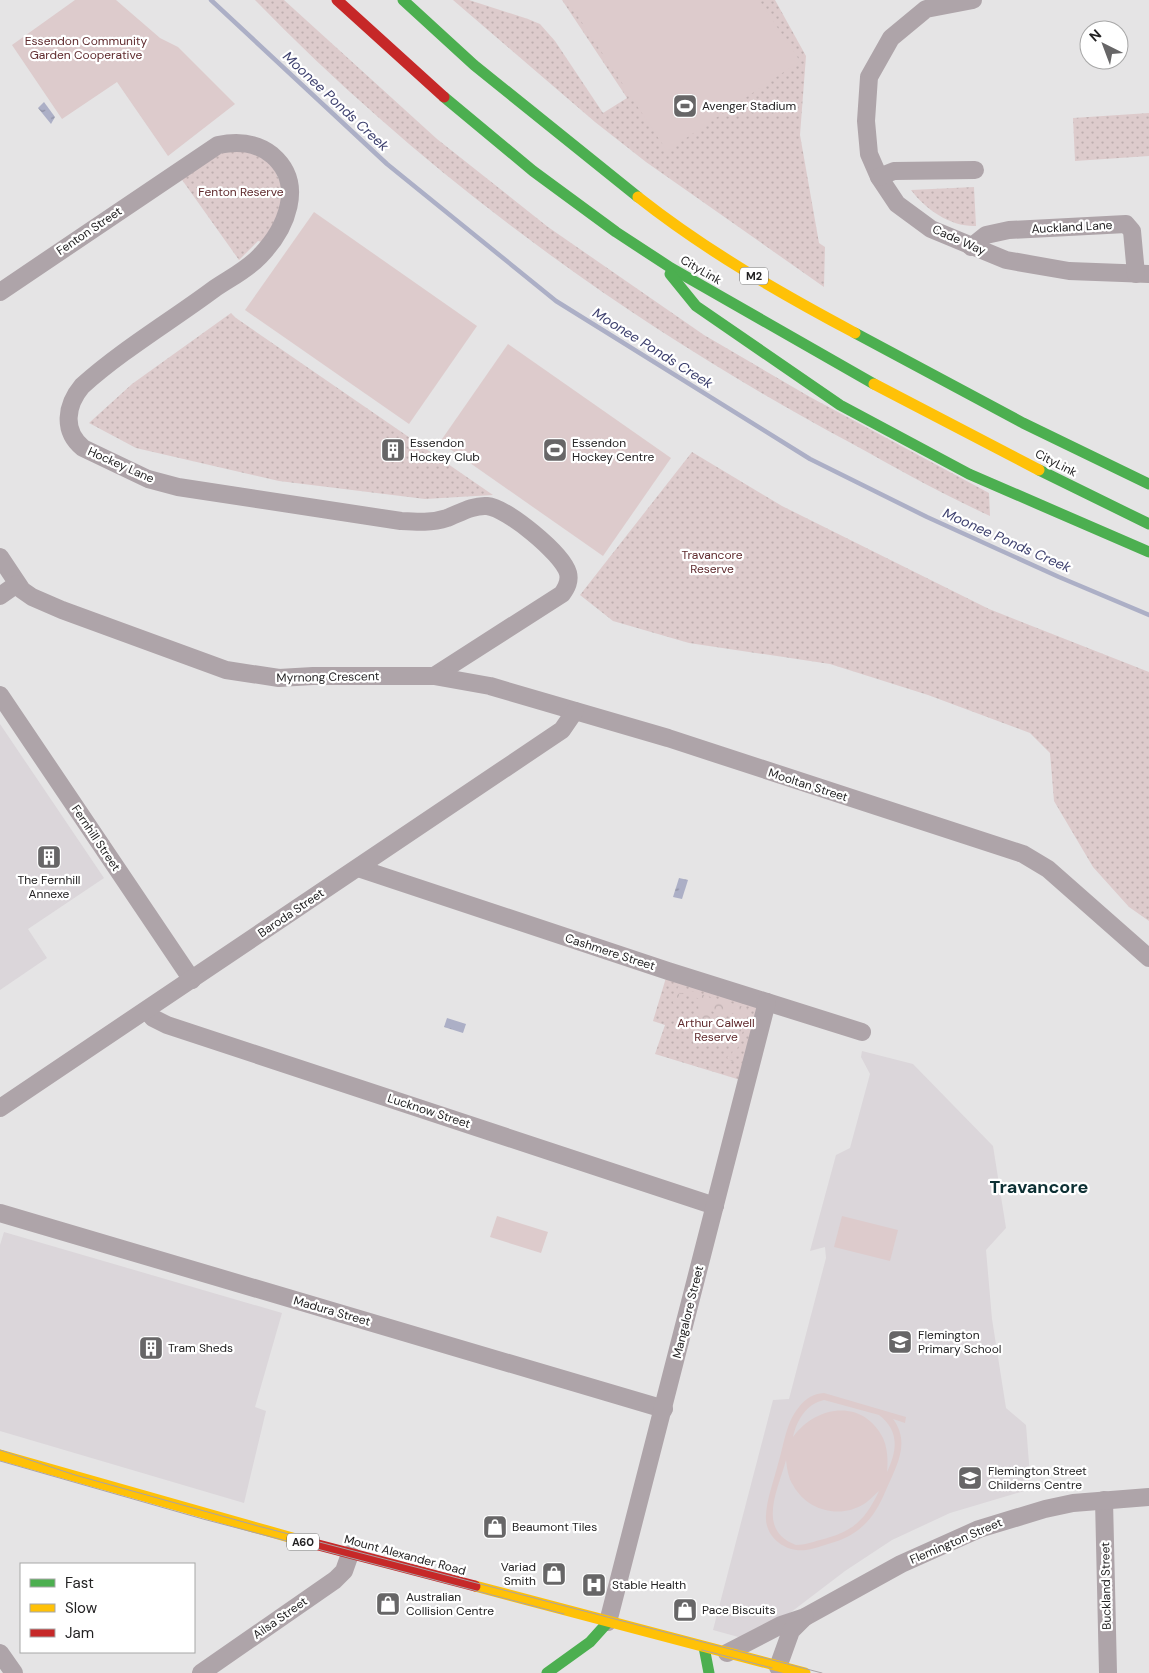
<svg xmlns="http://www.w3.org/2000/svg" width="1149" height="1673" font-family="'DM Sans',sans-serif">
	<defs>
		<pattern id="grass-dots" width="8" height="8" patternUnits="userSpaceOnUse" patternTransform="scale(1.25)"><rect width="8" height="8" fill="#ddcbcc"/><path d="M2 2h.1M6 6h.1" fill="none" stroke="#bdaeaf" stroke-width="1.8" stroke-linecap="round"/></pattern>
		<pattern id="forest-crowns" width="20" height="18" patternUnits="userSpaceOnUse" patternTransform="scale(1.25)"><rect width="20" height="18" fill="#ddcbcc"/><path d="M2 6a3 3 0 1 1 6 0M12 15a3 3 0 1 1 6 0" fill="none" stroke="#bdaeaf"/></pattern>
		<pattern id="water-ripples" width="26" height="14" patternUnits="userSpaceOnUse" patternTransform="scale(1.25)"><rect width="26" height="14" fill="#acafc6"/><path d="M2 4q2-2 4 0t4 0M15 11q2-2 4 0t4 0" fill="none" stroke="#8c8ea0"/></pattern>
	</defs>
	<rect width="100%" height="100%" fill="#e5e4e5"/>
	<g fill="#dbd6da">
		<polygon points="0,724 104,878 28,929 47,958 0,990"/>
		<polygon points="862,1051 913,1064 993,1146 1006,1228 986,1250 992,1319 1006,1408 1026,1425 1031,1489 950,1513 892,1540 845,1571 753,1641 713,1630 773,1400 789,1399 826,1258 825,1247 810,1251 836,1155 850,1148 870,1074 861,1057"/>
		<polygon points="4,1232 282,1313 255,1407 266,1411 244,1503 0,1431 0,1245"/>
	</g>
	<g fill="url(#grass-dots)">
		<path d="M255,0H284L437,139L548,227L704,335L810,397L989,493L990,516C942,494 896,468 849,442C631,325 428,178 255,0Z"/>
		<polygon points="453,0 469,0 528,19 540,24 555,41 603,113 627,98 562,0 775,0 806,56 800,135 819,243 825,247 824,287 646,162 595,122"/>
		<polygon points="1149,113 1149,156 1075,161 1073,118"/>
		<polygon points="239,148 263,157 273,166 283,189 282,210 262,242 258,241 239,260 180,177 215,154"/>
		<path d="M974,187L976,226C951,227 926,210 911,190Z"/>
		<polygon points="231,313 236,318 493,495 425,499 279,481 136,448 89,423 132,384"/>
		<polygon points="692,452 782,506 989,609 1149,672 1149,921 1129,907 1093,867 1054,801 1050,753 1030,733 928,695 830,664 689,643 613,621 580,595"/>
		<polygon points="668,971 767,1002 747,1082 655,1054 665,1025 653,1021"/>
	</g>
	<path fill="url(#forest-crowns)" d="M678,987L750,1009L733,1062L727,1058L730,1054H732L737,1028L735,1019L737,1013C723,1013 726,1024 710,1009L714,1025L707,1027C700,1018 697,1011 699,999L685,993L679,994L680,1006L673,1003Z"/>
	<g fill="#ddcbcc" fill-rule="evenodd">
		<polygon points="75,0 116,0 160,38 178,47 235,104 168,156 117,82 62,119 12,45"/>
		<polygon points="567,0 759,0 800,61 667,151"/>
		<polygon points="314,212 477,326 409,424 245,310"/>
		<polygon points="508,344 671,458 603,556 440,442"/>
		<polygon points="497,1216 548,1232 541,1253 490,1237"/>
		<polygon points="842,1216 898,1230 890,1261 834,1247"/>
		<path d="M824,1393L906,1417L905,1423L893,1419C911,1443 896,1467 886,1490C874,1519 859,1536 828,1544C821,1546 813,1549 806,1550C786,1553 764,1537 766,1515C767,1498 774,1480 778,1464C784,1445 786,1422 799,1407C806,1398 813,1394 824,1393ZM824,1400L879,1415C900,1431 897,1451 887,1472C888,1462 888,1449 883,1438C863,1398 816,1405 793,1437C797,1420 806,1404 824,1400ZM786,1460C787,1467 788,1478 793,1485C807,1511 840,1519 864,1504C870,1500 875,1494 879,1491C865,1521 852,1532 820,1540C812,1542 805,1545 796,1545C756,1530 778,1490 786,1460Z"/>
	</g>
	<g fill="url(#water-ripples)">
		<polygon points="44,102 55,117 51,124 38,108"/>
		<polygon points="679,878 688,880 682,899 673,897"/>
		<polygon points="447,1018 466,1024 463,1033 444,1027"/>
	</g>
	<g fill="none" stroke-linecap="round" stroke-linejoin="round">
		<polyline stroke="#acafc6" stroke-width="4.5" points="211,0 387,164 556,301 810,459 927,517 1059,577 1149,615"/>
		<g stroke="#aea4a9" stroke-width="18">
			<polyline points="973,0 926,9 891,38 869,77 866,121 869,154 879,177 897,204 931,229 1006,260 1069,271 1149,274"/>
			<polyline points="879,177 894,171 975,170"/>
			<polyline points="971,247 986,235 1009,230 1126,224 1132,231 1136,274"/>
			<path d="M0,292L218,145C238,141 256,142 272,155C306,184 286,229 260,256C247,270 230,278 214,289C171,321 122,350 82,386C66,405 62,431 83,448L148,479L178,487L401,521C417,522 432,523 447,518C460,513 473,505 487,506C507,508 562,553 568,573C570,581 567,587 562,594L434,676"/>
			<polyline points="0,557 22,590 32,597 62,610 226,670 279,678 313,676 434,676 490,686 668,738 1023,854 1048,869 1149,958"/>
			<polyline points="0,596 17,584"/>
			<polyline points="0,695 192,980"/>
			<polyline points="358,868 668,971 862,1032"/>
			<polyline points="147,1011 153,1018 167,1025 715,1206"/>
			<polyline points="0,1108 562,730 575,711"/>
			<polyline points="0,1213 664,1409"/>
			<polyline points="1104,1500 1108,1673"/>
			<polyline points="608,1622 767,1002"/>
			<polyline points="0,1653 14,1673"/>
			<polyline points="727,1653 781,1625 805,1617 901,1564 979,1529 1045,1509 1073,1503 1149,1497"/>
			<polyline points="778,1667 791,1631 805,1617"/>
			<polyline points="201,1673 335,1580 344,1571 350,1554"/>
		</g>
		<g stroke="#4caf50" stroke-width="11">
			<polyline points="403,0 474,65 638,197"/>
			<polyline points="444,97 533,171 616,232 671,268 874,384"/>
			<polyline points="670,274 696,306 840,405 969,474 1149,552"/>
			<polyline points="855,333 1023,423 1149,484"/>
			<polyline points="1039,470 1149,524"/>
			<polyline points="704,1647 709,1673"/>
			<polyline points="547,1673 590,1642 608,1622"/>
		</g>
		<g stroke="#ffc107" stroke-width="11">
			<path d="M638,197C705,250 780,293 855,333"/>
			<polyline points="874,384 1039,470"/>
			<polyline points="0,1455 303,1541"/>
			<polyline points="475,1586 805,1673"/>
		</g>
		<g stroke="#c62828" stroke-width="11">
			<polyline points="337,0 444,97"/>
			<polyline points="303,1541 475,1586"/>
		</g>
		<g stroke="#aaa3a6" stroke-width="1">
			<polyline points="0,1450 75,1475 258,1526 822,1673"/>
			<polyline points="0,1461 203,1519 564,1614"/>
			<polyline points="702,1650 772,1668"/>
		</g>
	</g>
	<defs>
		<symbol id="stadium-square" viewBox="-11 -11 22 22"><rect x="-9" y="-9" width="18" height="18" rx="4" fill="#676667" stroke="#fff"/><path d="M0-5a6.5 5 0 1 0 0 10a6.5 5 0 1 0 0-10ZM-3.5-1.8h7v3.6h-7Z" fill="#fff"/></symbol>
		<symbol id="building-square" viewBox="-11 -11 22 22"><rect x="-9" y="-9" width="18" height="18" rx="4" fill="#676667" stroke="#fff"/><path d="M-4-6H4V6H1V3H-1V6H-4ZM-2.5-4.3h1.7v1.8h-1.7ZM.8-4.3h1.7v1.8H.8ZM-2.5-1h1.7V.8h-1.7ZM.8-1h1.7V.8H.8Z" fill="#fff"/></symbol>
		<symbol id="school-square" viewBox="-11 -11 22 22"><rect x="-9" y="-9" width="18" height="18" rx="4" fill="#676667" stroke="#fff"/><path d="M0-5L7-2L0 1L-7-2ZM-4 1L0 2.5L4 1V4Q0 6-4 4Z" fill="#fff"/></symbol>
		<symbol id="shop-square" viewBox="-11 -11 22 22"><rect x="-9" y="-9" width="18" height="18" rx="4" fill="#676667" stroke="#fff"/><path d="M-5-2.5h2.3a2.7 3.5 0 0 1 5.4 0H5L5.5 6h-11ZM-1.5-2.5h3a1.5 2.3 0 0 0-3 0Z" fill="#fff"/></symbol>
		<symbol id="hospital-square" viewBox="-11 -11 22 22"><rect x="-9" y="-9" width="18" height="18" rx="4" fill="#676667" stroke="#fff"/><path d="M-5-5h3v3.5h4V-5h3V5h-3V1.5h-4V5h-3Z" fill="#fff"/></symbol>
	</defs>
	<g fill-rule="evenodd">
		<use href="#stadium-square" x="671" y="92" width="28" height="28"/>
		<use href="#building-square" x="379" y="436" width="28" height="28"/>
		<use href="#stadium-square" x="541" y="436" width="28" height="28"/>
		<use href="#building-square" x="35" y="843" width="28" height="28"/>
		<use href="#school-square" x="886" y="1328" width="28" height="28"/>
		<use href="#building-square" x="137" y="1334" width="28" height="28"/>
		<use href="#school-square" x="956" y="1464" width="28" height="28"/>
		<use href="#shop-square" x="481" y="1513" width="28" height="28"/>
		<use href="#shop-square" x="540" y="1560" width="28" height="28"/>
		<use href="#hospital-square" x="580" y="1571" width="28" height="28"/>
		<use href="#shop-square" x="374" y="1590" width="28" height="28"/>
		<use href="#shop-square" x="671" y="1596" width="28" height="28"/>
	</g>
	<g text-anchor="middle" dominant-baseline="central" stroke-width="4.5" stroke-linejoin="round" paint-order="stroke">
		<g fill="#fff" stroke="#656465" stroke-width="1">
			<rect x="740" y="267.5" width="28" height="17" rx="4"/>
			<rect x="287" y="1533.5" width="32" height="17" rx="4"/>
		</g>
		<g font-size="11" font-weight="bold" fill="#232223">
			<text x="754" y="276">M2</text>
			<text x="303" y="1542">A60</text>
		</g>
		<g font-size="12" fill="#5f2a2d" stroke="#fff">
			<text x="86" y="41">Essendon Community<tspan x="86" dy="14">Garden Cooperative</tspan></text>
			<text x="241" y="192">Fenton Reserve</text>
			<text x="712" y="555">Travancore<tspan x="712" dy="14">Reserve</tspan></text>
			<text x="716" y="1023">Arthur Calwell<tspan x="716" dy="14">Reserve</tspan></text>
		</g>
		<g font-size="12" fill="#232223" stroke="#fff" text-anchor="start">
			<text x="702" y="106">Avenger Stadium</text>
			<text x="410" y="443">Essendon<tspan x="410" dy="14">Hockey Club</tspan></text>
			<text x="572" y="443">Essendon<tspan x="572" dy="14">Hockey Centre</tspan></text>
			<text x="49" y="880" text-anchor="middle">The Fernhill<tspan x="49" dy="14">Annexe</tspan></text>
			<text x="918" y="1335">Flemington<tspan x="918" dy="14">Primary School</tspan></text>
			<text x="168" y="1348">Tram Sheds</text>
			<text x="988" y="1471">Flemington Street<tspan x="988" dy="14">Childerns Centre</tspan></text>
			<text x="512" y="1527">Beaumont Tiles</text>
			<text x="536" y="1567" text-anchor="end">Variad<tspan x="536" dy="14">Smith</tspan></text>
			<text x="612" y="1585">Stable Health</text>
			<text x="406" y="1597">Australian<tspan x="406" dy="14">Collision Centre</tspan></text>
			<text x="702" y="1610">Pace Biscuits</text>
		</g>
		<g font-size="12" fill="#232223" stroke="#fff">
			<text transform="translate(1072 227) rotate(-3)">Auckland Lane</text>
			<text transform="translate(89 231) rotate(-34)">Fenton Street</text>
			<text transform="translate(959 240) rotate(24)">Cade Way</text>
			<text transform="translate(701 270) rotate(30)">CityLink</text>
			<text transform="translate(1056 463) rotate(27)">CityLink</text>
			<text transform="translate(121 465) rotate(24)">Hockey Lane</text>
			<text transform="translate(328 677) rotate(-1)">Myrnong Crescent</text>
			<text transform="translate(808 785) rotate(18)">Mooltan Street</text>
			<text transform="translate(96 838) rotate(56)">Fernhill Street</text>
			<text transform="translate(291 913) rotate(-34)">Baroda Street</text>
			<text transform="translate(610 952) rotate(18)">Cashmere Street</text>
			<text transform="translate(429 1111) rotate(18)">Lucknow Street</text>
			<text transform="translate(332 1311) rotate(16)">Madura Street</text>
			<text transform="translate(688 1312) rotate(-76)">Mangalore Street</text>
			<text transform="translate(956 1541) rotate(-23)">Flemington Street</text>
			<text transform="translate(405 1555) rotate(15)">Mount Alexander Road</text>
			<text transform="translate(1106 1586) rotate(-91)">Buckland Street</text>
			<text transform="translate(280 1618) rotate(-35)">Ailsa Street</text>
		</g>
		<g font-size="14" font-style="italic" fill="#3e416f" stroke="#fff">
			<text transform="translate(336 101) rotate(43)">Moonee Ponds Creek</text>
			<text transform="translate(653 348) rotate(32)">Moonee Ponds Creek</text>
			<text transform="translate(1007 540) rotate(24)">Moonee Ponds Creek</text>
		</g>
		<g font-size="18" font-weight="bold" fill="#0d3034" stroke="#fff">
			<text x="1039" y="1187">Travancore</text>
		</g>
	</g>
	<rect x="20" y="1563" width="175" height="90" fill="#ffffff" stroke="#a7a7a7"/>
	<rect x="30" y="1579" width="25" height="8" fill="#4caf50" stroke="#a7a7a7"/>
	<text x="65" y="1588" font-size="15" fill="#232223">Fast</text>
	<rect x="30" y="1604" width="25" height="8" fill="#ffc107" stroke="#a7a7a7"/>
	<text x="65" y="1613" font-size="15" fill="#232223">Slow</text>
	<rect x="30" y="1629" width="25" height="8" fill="#c62828" stroke="#a7a7a7"/>
	<text x="65" y="1638" font-size="15" fill="#232223">Jam</text>
	<g transform="translate(1104 45) rotate(318)"><circle r="24" fill="#ffffff" stroke="#a7a7a7"/>
	<path d="M0-4L9 19L0 12L-9 19Z" fill="#676667"/>
	<text y="-8" font-size="14" font-weight="bold" text-anchor="middle" fill="#232223">N</text>
	</g>
</svg>
